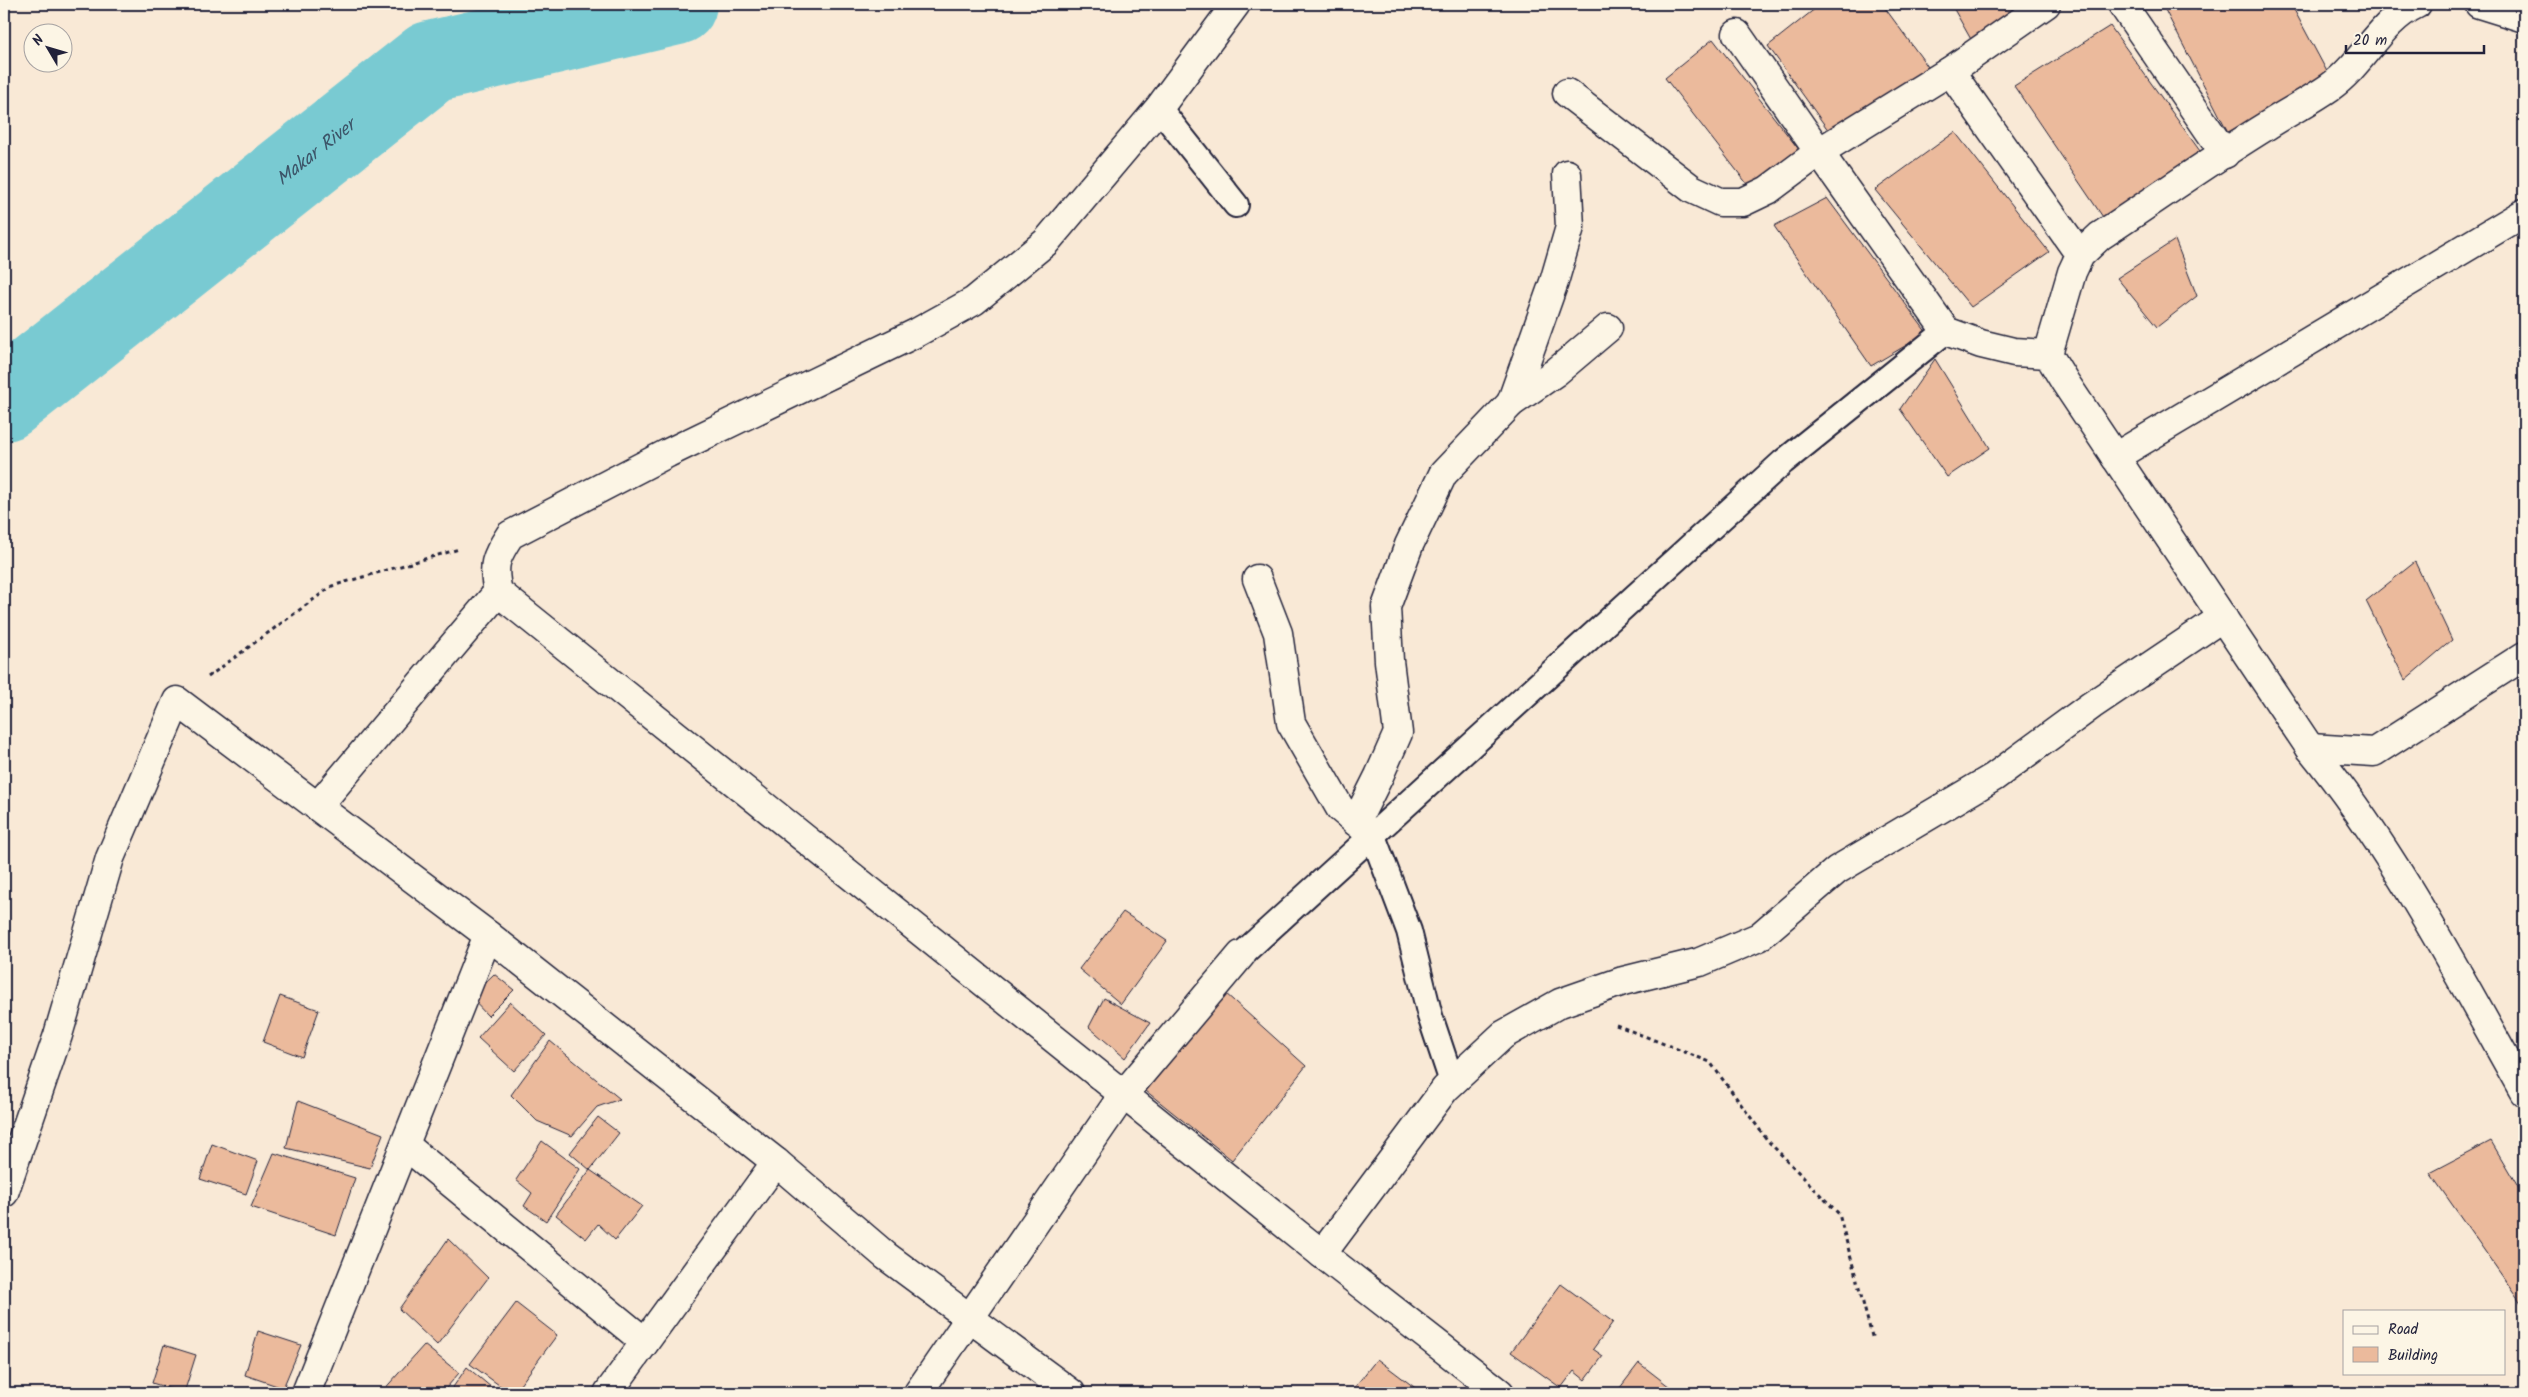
<svg xmlns="http://www.w3.org/2000/svg" width="2528" height="1397" font-family="Kalam,sans-serif">
	<rect width="100%" height="100%" fill="#f9e9d6"/>
	<filter id="ink" filterUnits="userSpaceOnUse"><feTurbulence type="fractalNoise" baseFrequency=".02" numOctaves="2"/><feDisplacementMap in="SourceGraphic" scale="10" xChannelSelector="R" yChannelSelector="G"/><feConvolveMatrix kernelMatrix="1 2 1 2 8 2 1 2 1" color-interpolation-filters="sRGB"/></filter>
	<g filter="url(#ink)">
		<g fill="none" stroke-linecap="round" stroke-linejoin="round">
			<path stroke="#79cad2" stroke-width="82" id="s1" d="M4,400L431,62L676,4"/>
		</g>
		<g fill="#ebba9c" stroke="#22223b">
			<polygon points="1821,4 1882,4 1934,75 1836,141 1768,46"/>
			<polygon points="1951,4 2028,4 1977,50"/>
			<polygon points="2162,4 2291,4 2332,81 2228,132"/>
			<polygon points="2110,26 2205,158 2109,226 2014,86"/>
			<polygon points="1713,39 1800,151 1751,189 1665,78"/>
			<polygon points="1955,132 2049,252 1971,307 1875,190"/>
			<polygon points="1827,198 1927,333 1871,366 1774,226"/>
			<polygon points="2175,240 2197,296 2157,327 2117,278"/>
			<polygon points="1935,359 1990,448 1947,477 1900,409"/>
			<polygon points="2415,562 2452,640 2405,680 2366,601"/>
			<polygon points="1123,912 1167,941 1121,1004 1079,969"/>
			<polygon points="494,974 514,990 488,1016 470,997"/>
			<polygon points="1224,992 1306,1066 1232,1160 1146,1091"/>
			<polygon points="280,996 319,1010 302,1057 263,1042"/>
			<polygon points="1104,998 1150,1023 1125,1058 1089,1027"/>
			<polygon points="510,1002 546,1035 514,1071 478,1038"/>
			<polygon points="550,1041 620,1099 597,1107 572,1136 537,1121 511,1095"/>
			<polygon points="298,1101 383,1134 370,1168 286,1148"/>
			<polygon points="598,1117 619,1133 590,1170 570,1153"/>
			<polygon points="542,1141 580,1169 546,1221 524,1206 532,1193 516,1180"/>
			<polygon points="2491,1141 2524,1197 2524,1307 2430,1173"/>
			<polygon points="212,1144 258,1161 246,1194 200,1179"/>
			<polygon points="274,1153 355,1178 336,1235 251,1207"/>
			<polygon points="590,1170 642,1206 615,1240 598,1224 586,1239 556,1215"/>
			<polygon points="448,1239 488,1278 437,1345 399,1309"/>
			<polygon points="1561,1284 1613,1322 1593,1349 1603,1356 1585,1380 1574,1371 1561,1388 1511,1352"/>
			<polygon points="516,1303 557,1335 514,1393 510,1393 470,1364"/>
			<polygon points="258,1331 301,1345 283,1388 245,1375"/>
			<polygon points="164,1345 196,1355 184,1393 152,1383"/>
			<polygon points="424,1345 459,1373 442,1393 381,1393"/>
			<polygon points="1377,1359 1422,1393 1350,1393"/>
			<polygon points="1639,1363 1670,1387 1665,1393 1616,1393"/>
			<polygon points="467,1367 498,1393 449,1393"/>
		</g>
		<g fill="none" stroke-linecap="round" stroke-linejoin="round">
			<defs>
				<g id="service">
					<polyline points="1159,108 1236,205"/>
					<polyline points="1373,836 1409,931 1430,1016 1452,1082"/>
					<polyline points="1241,955 1783,462 1946,331"/>
				</g>
				<g id="minor">
					<path d="M1236,4L1159,108L1046,242L974,301L916,333L668,453L510,535C495,558 492,565 498,592L1322,1254L1500,1393"/>
					<path d="M2046,4L1950,71L1819,152L1946,331L1981,344L2014,352L2048,354L2065,382L2310,748C2396,853 2458,975 2524,1092"/>
					<polyline points="2122,4 2225,154"/>
					<polyline points="2479,4 2524,18"/>
					<polyline points="1950,71 2080,255"/>
					<polyline points="1567,93 1692,189 1720,202 1743,202 1768,190 1819,152 1737,34"/>
					<path d="M2048,354L2072,272L2080,255L2100,236C2156,199 2211,160 2268,125C2288,112 2310,101 2330,87C2363,64 2380,21 2417,4"/>
					<polyline points="1511,403 1554,282 1570,227 1567,174"/>
					<polyline points="2115,457 2524,213"/>
					<polyline points="1257,579 1278,633 1291,723 1340,808 1373,836"/>
					<polyline points="2310,748 2374,752 2524,656"/>
					<polyline points="318,806 498,592"/>
					<polyline points="1356,822 1379,776 1398,733 1389,661 1386,607 1409,545 1443,474 1511,403 1556,372 1608,328"/>
					<polyline points="405,1145 645,1342"/>
					<polyline points="4,1193 58,1035 110,858 177,701 488,935 776,1162 886,1256 1071,1393"/>
					<polyline points="1322,1254 1445,1089 1503,1035 1560,1003 1623,981 1700,962 1759,937 1837,870 1994,777 2092,705 2223,617"/>
					<polyline points="306,1393 488,935"/>
					<polyline points="608,1393 776,1162"/>
					<polyline points="918,1393 1123,1095 1241,955"/>
				</g>
			</defs>
			<use href="#service" stroke="#22223b" stroke-width="28"/>
			<use href="#minor" stroke="#22223b" stroke-width="31"/>
			<g stroke="#22223b" stroke-width="3" stroke-dasharray="4 4" stroke-linecap="butt">
				<polyline points="208,677 332,586 459,549"/>
				<polyline points="1616,1025 1710,1062 1768,1141 1839,1214 1873,1340"/>
			</g>
			<use href="#service" stroke="#fcf5e5" stroke-width="24"/>
			<use href="#minor" stroke="#fcf5e5" stroke-width="28"/>
		</g>
	</g>
	<g text-anchor="middle" dominant-baseline="central" stroke-width="4.5" stroke-linejoin="round" paint-order="stroke">
		<g font-size="19" font-style="italic" fill="#3c5468" stroke="#fcf5e5">
			<text stroke="none"><textPath href="#s1" startOffset="398">Makar River</textPath></text>
		</g>
	</g>
	<rect width="2528" height="1397" fill="none" stroke="#fcf5e5" stroke-width="20"/>
	<rect x="10" y="10" width="2508" height="1377" fill="none" stroke="#22223b" stroke-width="2" filter="url(#ink)"/>
	<rect x="2343" y="1310" width="162" height="65" fill="#fcf5e5" stroke="#a5a1a1"/>
	<rect x="2353" y="1326" width="25" height="8" fill="#fcf5e5" stroke="#a5a1a1"/>
	<text x="2388" y="1334" font-size="15" fill="#22223b">Road</text>
	<rect x="2353" y="1347" width="25" height="15" fill="#ebba9c" stroke="#a5a1a1"/>
	<text x="2388" y="1360" font-size="15" fill="#22223b">Building</text>
	<g transform="translate(48 48) rotate(308)"><circle r="24" fill="#fcf5e5" stroke="#a5a1a1"/>
	<path d="M0-4L9 19L0 12L-9 19Z" fill="#22223b"/>
	<text y="-8" font-size="14" font-weight="bold" text-anchor="middle" fill="#22223b">N</text>
	</g>
	<path d="M2346 45v8h138v-8" fill="none" stroke="#22223b" stroke-width="2.5"/>
	<text x="2353" y="45" font-size="15" fill="#22223b" stroke="#fcf5e5" stroke-width="4" paint-order="stroke">20 m</text>
</svg>
